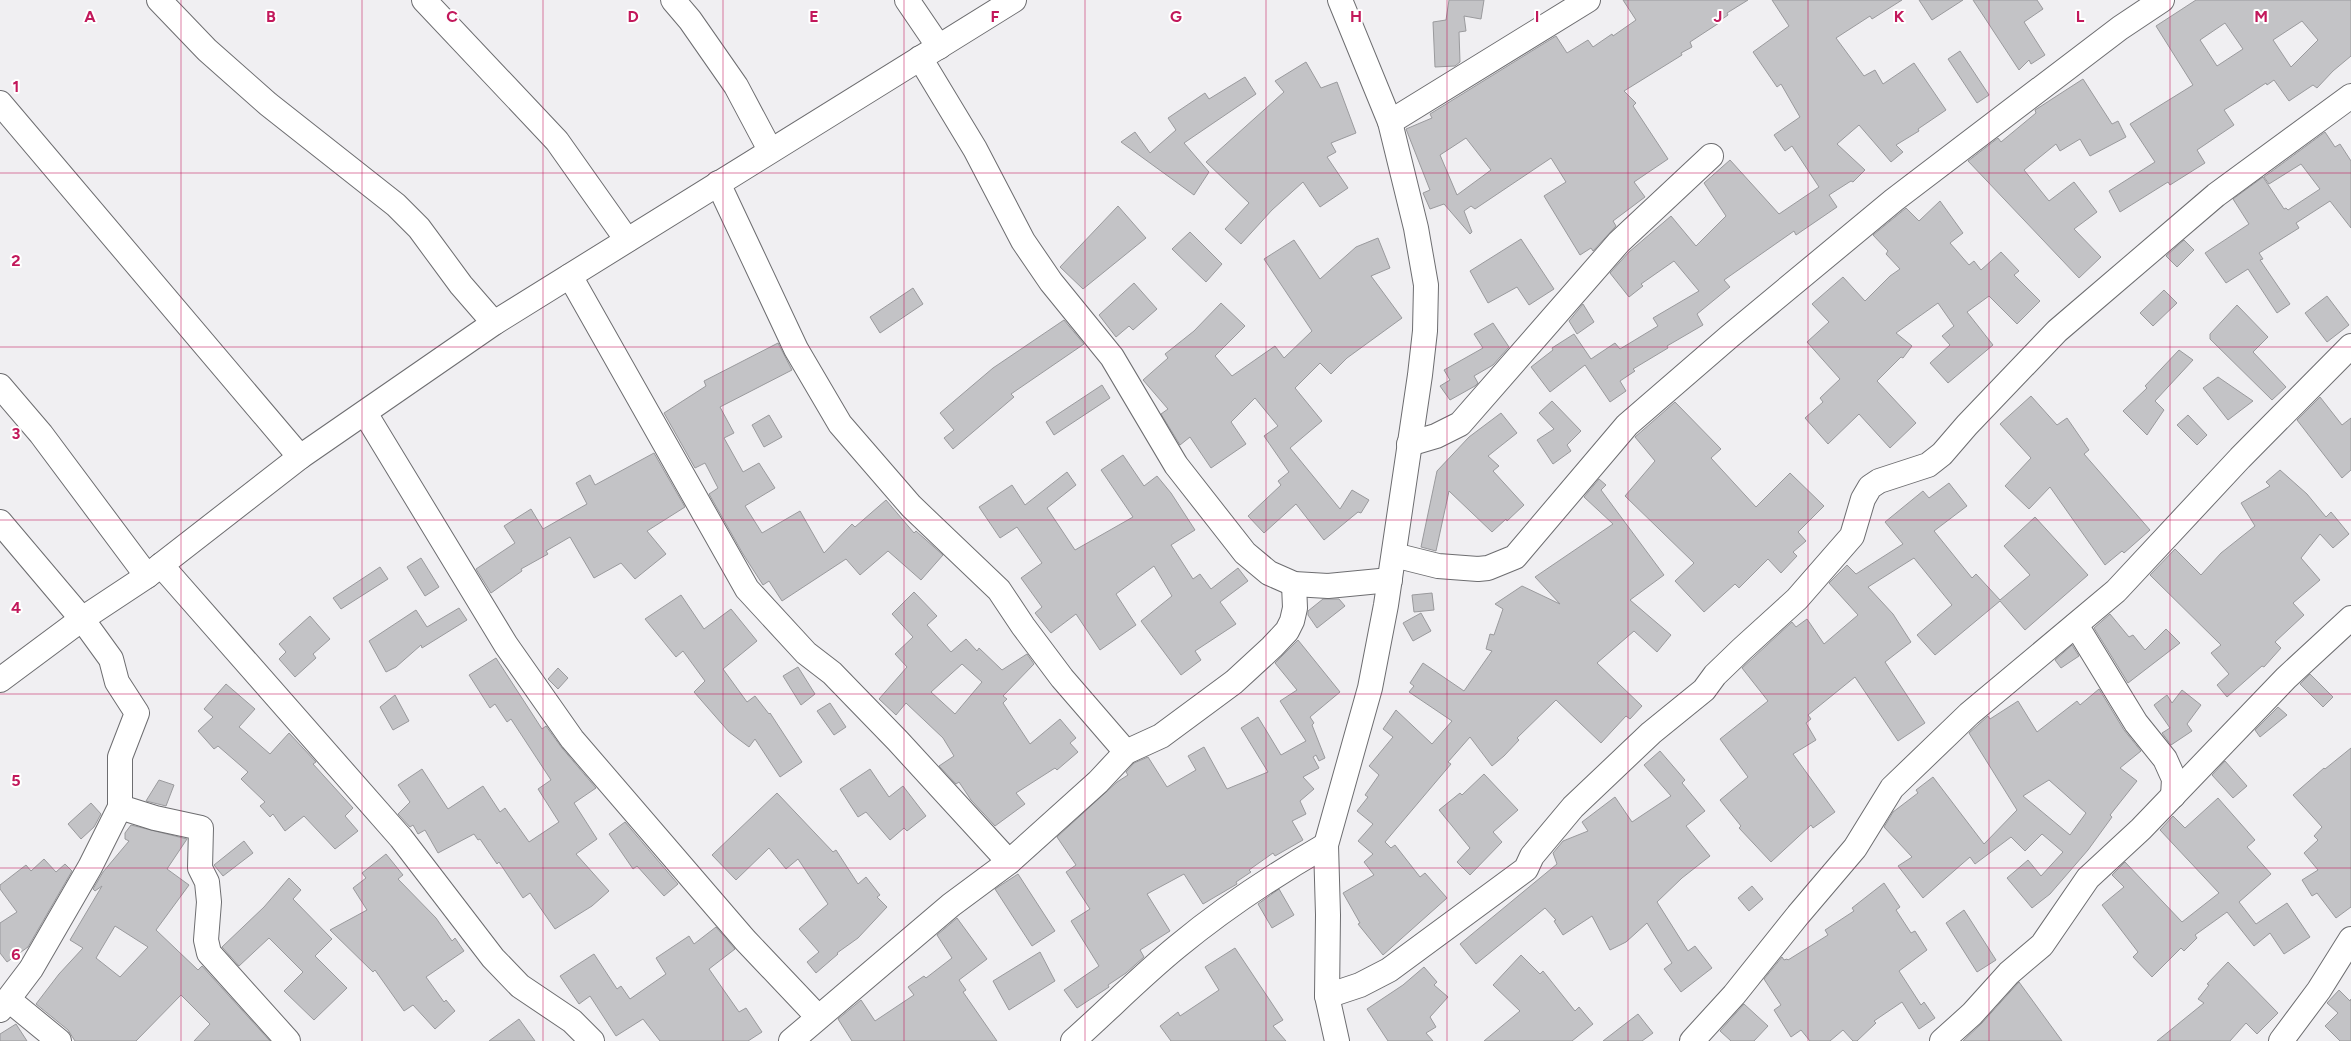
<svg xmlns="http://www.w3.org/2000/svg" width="2351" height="1041" font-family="Figtree,sans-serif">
	<rect width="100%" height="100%" fill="#f0eff2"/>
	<g fill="#c3c3c6" stroke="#9a9a9d" fill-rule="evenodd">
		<polygon points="1449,0 1484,0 1481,19 1464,16 1466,31 1459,32 1460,62 1455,66 1435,67 1433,22 1446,20"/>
		<path d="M1623,0H1748L1727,13L1728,15L1718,22L1719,23L1690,42L1692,47L1681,53L1682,55L1624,91L1636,103L1633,106L1668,159L1634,182L1645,197L1613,221L1616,226L1593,251L1591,248L1580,255L1544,196L1566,182L1551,158L1475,209L1471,206L1464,211L1472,232L1470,234L1444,204L1430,209L1423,193L1430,190L1406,129L1432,118L1430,114L1556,36L1567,53L1588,40L1593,47L1612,34L1613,36L1636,20ZM1466,138L1491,170L1457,195L1440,155Z"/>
		<polygon points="1772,0 1902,0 1872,19 1870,16 1836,38 1864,76 1875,70 1883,84 1914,63 1946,110 1918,129 1919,131 1896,145 1903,152 1891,162 1859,125 1837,144 1865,170 1853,182 1851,181 1829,195 1837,207 1796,235 1794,231 1724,280 1730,287 1697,314 1703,325 1667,346 1668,348 1633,369 1635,371 1620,381 1626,391 1610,402 1585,365 1550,392 1531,367 1553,350 1552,348 1574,334 1591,359 1615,343 1620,349 1658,326 1653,318 1699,291 1674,261 1641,284 1643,286 1629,297 1610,273 1629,252 1671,216 1696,246 1726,216 1704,183 1730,160 1779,214 1819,187 1792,146 1785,151 1774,135 1800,117 1781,84 1777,87 1753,52 1789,26"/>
		<polygon points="1919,0 1963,0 1932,20"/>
		<polygon points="1973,0 2037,0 2043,9 2024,22 2045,55 2031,64 2029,60 2019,70"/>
		<path d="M2196,0H2351V56L2333,71L2317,88L2313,85L2289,101L2274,80L2267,85L2266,83L2237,102L2224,110L2234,125L2197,150L2205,163L2170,185L2168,182L2120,212L2109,191L2155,162L2130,124L2193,85L2156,26ZM2302,21L2318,40L2291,67L2273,40ZM2225,23L2243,49L2217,66L2200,40Z"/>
		<polygon points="1960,51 1989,95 1977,103 1948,59"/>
		<polygon points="1306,62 1321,88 1337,82 1356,133 1331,143 1336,152 1327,157 1348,188 1320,207 1303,182 1272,210 1241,244 1225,229 1249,203 1206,162 1284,92 1275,81"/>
		<polygon points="1245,77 1256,94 1184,143 1209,172 1194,195 1121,142 1135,132 1150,153 1176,130 1168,118 1205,93 1209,99"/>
		<polygon points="2083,79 2112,124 2118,121 2126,137 2090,156 2080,139 2060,151 2056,144 2024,170 2049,201 2074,182 2097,212 2074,229 2101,257 2079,278 1968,161 1998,138 2001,142 2036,113 2035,110"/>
		<polygon points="2325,132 2335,147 2340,144 2351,161 2351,228 2330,201 2296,223 2299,228 2259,253 2263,259 2260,260 2290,304 2277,313 2248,269 2226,283 2205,253 2249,224 2233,199 2263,177 2284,209 2286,208 2288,210 2320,189 2301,164 2269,184 2264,177"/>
		<polygon points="1940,201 1963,233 1950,243 1969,265 1974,261 1981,270 2001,252 2019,271 2014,275 2040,301 2017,324 1989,296 1967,312 1993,345 1948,383 1930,363 1950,345 1942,336 1954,326 1938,303 1896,333 1912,346 1903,358 1901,357 1877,381 1916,423 1890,448 1859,414 1828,444 1805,418 1823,402 1820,398 1840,379 1807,342 1829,322 1812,304 1843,277 1865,301 1890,276 1900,269 1886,254 1888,251 1873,235 1906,208 1919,221"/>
		<polygon points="1118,206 1146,238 1083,289 1060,267"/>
		<polygon points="1190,232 1222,264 1206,282 1172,249"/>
		<polygon points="1378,238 1390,268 1371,276 1402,318 1347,358 1331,374 1320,363 1295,388 1322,421 1290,448 1340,509 1352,490 1369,500 1361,513 1358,512 1324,540 1296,504 1264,533 1248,516 1281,485 1278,481 1289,472 1264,436 1278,426 1255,398 1231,422 1246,444 1211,468 1190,437 1180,445 1161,414 1168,409 1143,380 1168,358 1165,354 1194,331 1221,303 1245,326 1215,356 1232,376 1275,346 1284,358 1312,331 1264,259 1294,240 1320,279 1356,247"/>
		<polygon points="1521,239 1554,289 1529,305 1517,287 1488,303 1470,271"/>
		<polygon points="2184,240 2194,250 2177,267 2166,256"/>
		<polygon points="1134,283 1157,309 1133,330 1129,326 1116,337 1099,315"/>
		<polygon points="913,288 923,304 880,333 870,317"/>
		<polygon points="2164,290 2177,303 2153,326 2140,313"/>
		<polygon points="2327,296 2349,325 2327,342 2305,313"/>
		<polygon points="1583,304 1594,322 1577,334 1569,321"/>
		<polygon points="2237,305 2268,337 2253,352 2286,387 2272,400 2210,339 2210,334"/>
		<polygon points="1064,320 1084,344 1011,394 1014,397 953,449 944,438 954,430 940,413 993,368"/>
		<polygon points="1493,323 1509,347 1493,365 1474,376 1478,383 1475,386 1450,400 1440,386 1450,380 1444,370 1483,348 1474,334"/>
		<polygon points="778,343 792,370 720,407 734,433 724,438 743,472 759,463 775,488 745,506 762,533 800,511 824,553 852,524 855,527 886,500 914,533 916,531 943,555 921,580 888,551 860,575 846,559 782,601 769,581 763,585 743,554 709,494 718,488 705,463 695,468 664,413 706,386 704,381"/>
		<polygon points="2179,350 2193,360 2155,401 2164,410 2147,435 2123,411 2147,388 2145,386"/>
		<polygon points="2218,377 2253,401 2228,420 2203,388"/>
		<polygon points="1102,385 1110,398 1054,435 1046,422"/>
		<polygon points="2031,396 2057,425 2067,418 2089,450 2084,454 2150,530 2124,553 2122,551 2105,565 2050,487 2029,509 2005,486 2031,458 2000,424"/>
		<polygon points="2320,397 2342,425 2351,418 2351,470 2342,478 2297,420"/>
		<polygon points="1552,401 1581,431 1567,445 1571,451 1553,464 1537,440 1554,429 1539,413"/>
		<polygon points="1675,402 1721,449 1711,458 1756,507 1790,473 1824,506 1798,532 1806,541 1793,552 1797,556 1781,573 1768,559 1739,588 1735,584 1704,612 1675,581 1694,563 1625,496 1655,461 1635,437"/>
		<polygon points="1501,413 1517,433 1488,456 1499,466 1493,471 1524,505 1507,521 1506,519 1492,532 1449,491 1436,551 1421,547 1437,471 1469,437"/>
		<polygon points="769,415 782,437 764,447 752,425"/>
		<polygon points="2188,415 2207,435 2197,445 2177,425"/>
		<polygon points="654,453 685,507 647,531 666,554 635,579 621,563 594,578 570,537 546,551 548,554 521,569 522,571 491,593 476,569 515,543 504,526 531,509 543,529 587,504 576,483 590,475 595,485"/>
		<polygon points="1123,455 1144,486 1157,476 1171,493 1195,530 1171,545 1193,579 1200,574 1211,589 1238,568 1248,581 1220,602 1236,624 1195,651 1201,660 1181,675 1141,621 1172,596 1154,566 1116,594 1136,625 1100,650 1076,614 1051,633 1035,613 1042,607 1021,578 1042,563 1017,527 1000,538 979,507 1012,485 1025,505 1067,472 1076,485 1047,508 1075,550 1133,517 1101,470"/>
		<polygon points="2280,470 2307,494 2326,517 2331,512 2349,534 2333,548 2320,534 2301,558 2320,580 2293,603 2304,615 2275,642 2281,648 2264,667 2262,666 2227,697 2217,685 2229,674 2211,653 2221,645 2150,575 2175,549 2201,575 2221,553 2255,526 2241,503 2270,486 2266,482"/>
		<polygon points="1599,479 1606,485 1601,490 1664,575 1630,600 1671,635 1657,652 1634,631 1597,663 1642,706 1630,719 1626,716 1601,743 1556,700 1517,738 1519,740 1504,756 1492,766 1470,737 1448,762 1451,764 1385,842 1391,848 1395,845 1420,877 1425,873 1447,898 1383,955 1358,924 1360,923 1343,893 1374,875 1364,862 1373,854 1358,841 1373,824 1357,811 1368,797 1365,795 1379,775 1369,766 1393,737 1383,729 1396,710 1432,744 1452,721 1409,692 1414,686 1410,683 1423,663 1464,691 1492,651 1486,649 1490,634 1494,635 1503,609 1495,604 1522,586 1560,604 1535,577 1613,524 1584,497"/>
		<polygon points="1949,483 1967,506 1934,531 1972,578 1976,574 2000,600 2030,575 2004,546 2035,517 2088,575 2025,630 2000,601 1935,655 1917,635 1952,605 1914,558 1868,587 1893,614 1911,642 1885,662 1925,723 1898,741 1855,677 1808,715 1811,719 1806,723 1816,740 1793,754 1835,812 1813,828 1811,825 1771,862 1739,828 1741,826 1720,800 1748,777 1720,739 1768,701 1742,668 1792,622 1796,627 1807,619 1824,644 1858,615 1829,583 1847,565 1856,574 1903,544 1885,522 1923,491 1929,498"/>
		<polygon points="421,558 439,587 425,596 407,567"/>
		<polygon points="380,567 388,579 341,609 333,598"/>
		<path d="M914,592L937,616L927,625L951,652L966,639L977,651L979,648L1002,670L1027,654L1034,664L1003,696L1007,699L1003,703L1030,744L1060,719L1076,738L1070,743L1078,752L1057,770L1055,768L1016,793L1025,804L995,826L971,800L959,782L956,784L939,766L954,756L943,738L906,703L896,715L879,699L907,667L895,654L913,637L892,614ZM962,664L982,682L955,714L931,692Z"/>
		<polygon points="1432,593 1434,610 1414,612 1412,595"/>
		<polygon points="681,595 704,629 731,609 757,641 723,669 747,702 755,696 769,714 770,713 802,762 780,777 755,739 749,747 729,732 694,692 705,681 683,651 676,657 645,619"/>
		<polygon points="1323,599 1339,599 1345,606 1317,628 1308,615 1308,611"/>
		<polygon points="459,608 467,620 422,648 421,645 396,667 386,672 369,641 416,610 427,627"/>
		<polygon points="1421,613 1431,631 1413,641 1403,623"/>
		<polygon points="2110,614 2129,637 2133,635 2145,650 2166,629 2180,643 2128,683 2094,628"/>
		<polygon points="310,616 330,639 313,654 316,658 295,677 279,659 286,652 279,644"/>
		<polygon points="1298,640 1340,692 1310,717 1314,723 1312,725 1325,758 1319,761 1316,755 1313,757 1319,768 1303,777 1314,789 1300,801 1306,814 1292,821 1303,840 1275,856 1273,853 1249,870 1251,872 1236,882 1237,884 1203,904 1184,874 1147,894 1170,931 1140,950 1144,957 1126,973 1108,985 1109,987 1077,1008 1064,990 1099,966 1071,921 1090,909 1066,872 1076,865 1057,837 1117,782 1128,775 1126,772 1134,763 1148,757 1167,787 1196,770 1188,756 1204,747 1227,789 1268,772 1241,728 1258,717 1281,755 1306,741 1280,701 1297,690 1275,663"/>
		<polygon points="2072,645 2079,656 2061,668 2055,660"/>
		<polygon points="496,658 542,729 546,726 562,748 596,788 574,803 597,839 576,854 609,891 592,906 555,929 530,893 523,898 499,862 497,864 480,839 478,840 474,834 438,853 425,830 418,834 413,825 410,827 398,814 410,802 398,785 422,769 448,809 483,786 500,812 505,808 529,842 559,822 538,789 551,780 511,719 507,722 495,704 490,708 469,675"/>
		<polygon points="798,667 815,694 801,705 783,676"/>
		<polygon points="558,668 568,678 558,689 548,679"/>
		<polygon points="2310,674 2333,697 2323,707 2300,684"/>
		<polygon points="226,684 255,709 239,727 270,754 289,733 316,762 313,764 353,808 345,816 358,831 335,849 304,816 285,831 273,814 270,817 260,806 265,802 241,779 248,772 218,746 214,749 198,731 213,717 204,709"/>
		<path d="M2099,689L2124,730L2141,751L2120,768L2137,781L2110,815L2112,817L2088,850L2050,894L2032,908L2007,878L2028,860L2041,876L2063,852L2042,834L2025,851L2011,837L1975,864L1970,857L1923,898L1898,866L1912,857L1884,827L1893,812L1918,793L1916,790L1933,777L1984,844L2017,810L1969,733L1988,716L1990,719L2018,701L2037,732L2077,701L2080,705ZM2049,780L2086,813L2070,835L2023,796Z"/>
		<polygon points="2182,690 2201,705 2187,724 2192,731 2171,745 2162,733 2170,728 2154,705 2167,695 2172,703"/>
		<polygon points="395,695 409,721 393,730 380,707"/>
		<polygon points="830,703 846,727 834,735 817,711"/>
		<polygon points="2278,707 2287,715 2260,737 2255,730"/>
		<polygon points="2351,748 2351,907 2336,918 2317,893 2312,896 2302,880 2318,870 2304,853 2318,840 2314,836 2322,827 2293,795 2324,768 2325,769"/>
		<polygon points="1660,751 1685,780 1682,783 1705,811 1686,826 1710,856 1682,878 1657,902 1688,951 1695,946 1712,968 1681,992 1664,969 1672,963 1647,923 1626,942 1610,950 1592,916 1563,935 1554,921 1556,920 1545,908 1476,964 1460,944 1557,864 1553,853 1563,841 1588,831 1582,822 1615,797 1632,822 1671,796 1644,765"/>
		<polygon points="2225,761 2247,786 2233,798 2212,775"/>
		<polygon points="870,769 889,797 903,786 926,816 907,831 904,828 890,840 866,812 858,817 840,789"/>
		<polygon points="1484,774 1518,810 1493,832 1502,842 1470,875 1457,862 1470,848 1439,810 1460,793 1462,795"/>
		<polygon points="159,780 174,785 166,806 146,801"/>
		<polygon points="777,793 833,852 836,850 858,884 866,877 880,895 877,897 887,907 858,938 837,953 838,954 816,973 807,962 819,952 799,929 828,904 798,859 786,869 769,848 736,880 712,855"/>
		<polygon points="2218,798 2255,840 2247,847 2271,874 2239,902 2256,924 2287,903 2310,937 2284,954 2270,933 2254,946 2227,912 2195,935 2197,938 2184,951 2181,948 2152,977 2133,957 2138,952 2102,905 2124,887 2112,875 2125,862 2182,922 2219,893 2160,830 2173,816 2185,828"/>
		<polygon points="91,803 101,814 94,827 81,839 68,824"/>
		<polygon points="625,822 678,884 664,896 637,866 633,869 609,834"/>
		<path d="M131,825L187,839L167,869L189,885L156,930L198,970L202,966L270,1041H194L210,1024L181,995L136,1041H75L68,1030L36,1004L59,974L83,948L70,940L102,886L95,891L93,889L103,872L129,841L125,839V833ZM115,926L148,947L120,977L96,958Z"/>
		<polygon points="244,841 253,853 223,876 214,865"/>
		<polygon points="386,854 403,875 398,879 436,918 452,941 455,938 464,951 426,977 444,1002 446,1000 455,1011 435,1029 413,1005 404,1011 375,970 373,972 330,930 367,910 353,888 366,878 362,873"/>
		<polygon points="44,859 56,872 65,864 72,871 28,947 7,962 0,953 0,923 17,912 0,889 0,885 26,865 31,871"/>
		<polygon points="1018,874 1055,931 1032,946 995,889"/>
		<polygon points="289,878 301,890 293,899 332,939 315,956 347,988 314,1020 284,991 303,972 269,938 239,966 222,947 264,907"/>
		<polygon points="1884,883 1900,907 1896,910 1911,933 1915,931 1927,950 1899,971 1921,1005 1924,1002 1935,1018 1919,1029 1902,1002 1874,1021 1876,1023 1857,1041 1853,1041 1843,1030 1830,1041 1810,1041 1801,1030 1791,1037 1774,1010 1781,1005 1764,979 1782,957 1784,960 1787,959 1788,960 1828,935 1825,930 1854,911 1852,908"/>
		<polygon points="1752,886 1763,899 1749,911 1738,898"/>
		<polygon points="1279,889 1294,915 1272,928 1258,904"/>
		<polygon points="1964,910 1996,960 1977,972 1946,923"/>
		<polygon points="957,918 987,959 959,980 966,990 963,992 997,1041 852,1041 838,1019 861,1000 875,1021 914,995 908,987 924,976 926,978 952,958 937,935"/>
		<polygon points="716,927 735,949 709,969 739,1012 746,1008 762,1032 748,1041 660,1041 643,1019 616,1036 590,996 579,1004 560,976 594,954 617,989 621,986 630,999 666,974 656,958 689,936 694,944"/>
		<polygon points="1235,948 1283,1020 1273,1026 1286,1041 1171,1041 1160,1026 1178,1012 1180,1016 1219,990 1205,967"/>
		<polygon points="1040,952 1055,981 1009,1010 993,981"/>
		<polygon points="1521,955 1540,974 1543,971 1575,1011 1579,1007 1593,1024 1572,1041 1484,1041 1520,1011 1493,985"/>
		<polygon points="2228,962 2278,1013 2257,1034 2246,1023 2230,1041 2157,1041 2204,1003 2198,999 2209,985 2207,984"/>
		<polygon points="1424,967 1437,982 1434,985 1448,997 1430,1017 1436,1027 1426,1033 1433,1041 1388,1041 1367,1009 1403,985"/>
		<polygon points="2019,982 2062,1041 1963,1041 1982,1023"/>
		<polygon points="2339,990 2350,1001 2351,999 2351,1041 2340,1041 2325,1026 2338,1013 2327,1003"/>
		<polygon points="1744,1004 1768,1026 1754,1041 1731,1041 1720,1031"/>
		<polygon points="1638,1014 1653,1033 1642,1041 1603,1041"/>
		<polygon points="519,1019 535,1041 489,1041"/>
		<polygon points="16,1024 27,1041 0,1041 0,1034"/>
	</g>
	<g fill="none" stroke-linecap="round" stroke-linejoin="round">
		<defs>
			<g id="minor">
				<polyline points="159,0 207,50 268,104 396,205 419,228 461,285 494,323"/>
				<polyline points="424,0 557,141 627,240"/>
				<polyline points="673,0 690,20 736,86 770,150"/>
				<polyline points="907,0 939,47"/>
				<polyline points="920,58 975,149 1023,241 1051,282 1112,357 1176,465 1245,553 1269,573 1294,584 1328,586 1390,580"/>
				<polyline points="0,103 300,457"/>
				<polyline points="1390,122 1588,0"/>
				<polyline points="718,183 796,349 840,424 911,506 999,590 1023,626 1062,678 1126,752"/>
				<polyline points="570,276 747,589 806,653 832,673 898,741 1009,862"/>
				<polyline points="0,386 41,434 147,576"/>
				<polyline points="365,413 506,645 572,739 745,940 818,1017"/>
				<polyline points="1409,444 1436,436 1460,424 1619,242 1711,156"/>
				<polyline points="0,522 82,619 111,659 117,682 137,713 120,757 120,807 90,867 31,969 0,1010"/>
				<polyline points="1394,555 1438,566 1478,569 1488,568 1515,557 1627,425 1730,336 1894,200 2120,28 2162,0"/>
				<polyline points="161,565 401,838 493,958 520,986 572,1021 592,1041"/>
				<polyline points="2076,625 2136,723 2165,759 2174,779 2173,796"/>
				<polyline points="0,680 82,619 147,576 300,457 494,323 1014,0"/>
				<polyline points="120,807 155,818 201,828 200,868 207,882 209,902 206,940 209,953 288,1041"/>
				<polyline points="1327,996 1360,985 1389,970 1526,869 1532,856 1573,807 1651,733 1704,690 1715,675 1742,649 1797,599 1852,536 1863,499 1870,487 1879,481 1928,465 1942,454 1967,425 2057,331 2216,195 2351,96"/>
				<polyline points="9,1000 59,1041"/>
				<polyline points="791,1041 951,905 1009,862 1098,782 1126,752 1161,736 1234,682 1272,647 1287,631 1292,621 1295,608 1294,584"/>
				<path d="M1073,1041C1108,1010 1141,976 1178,946C1224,908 1274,875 1326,845"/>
				<polyline points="1337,1041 1327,996 1328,915 1326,845 1370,688 1386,605 1420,375 1425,331 1426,285 1416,228 1390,122 1340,0"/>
				<polyline points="1692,1041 1734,995 1798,915 1855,848 1892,788 1969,714 2116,591 2240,458 2351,346"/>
				<polyline points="1942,1041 1972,1014 2009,973 2042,945 2088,878 2141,829 2286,678 2351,618"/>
				<polyline points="2281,1041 2319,990 2351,939"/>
			</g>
		</defs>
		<use href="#minor" stroke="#6d6d70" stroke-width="26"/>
		<use href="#minor" stroke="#fff" stroke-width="24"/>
	</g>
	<path fill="none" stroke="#c2185b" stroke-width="1" stroke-opacity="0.55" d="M181,0V1041M362,0V1041M543,0V1041M723,0V1041M904,0V1041M1085,0V1041M1266,0V1041M1447,0V1041M1628,0V1041M1808,0V1041M1989,0V1041M2170,0V1041M0,173H2351M0,347H2351M0,520H2351M0,694H2351M0,868H2351"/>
	<g font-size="16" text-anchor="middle" font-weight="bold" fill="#c2185b" stroke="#fff" stroke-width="4" stroke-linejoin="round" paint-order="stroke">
		<text x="90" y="22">A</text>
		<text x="271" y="22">B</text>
		<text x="452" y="22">C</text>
		<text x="633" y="22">D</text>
		<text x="814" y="22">E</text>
		<text x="995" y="22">F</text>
		<text x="1176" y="22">G</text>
		<text x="1356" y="22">H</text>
		<text x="1537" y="22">I</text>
		<text x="1718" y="22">J</text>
		<text x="1899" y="22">K</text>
		<text x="2080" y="22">L</text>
		<text x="2261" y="22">M</text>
		<text x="16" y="92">1</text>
		<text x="16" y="266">2</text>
		<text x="16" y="439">3</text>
		<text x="16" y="613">4</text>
		<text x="16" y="786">5</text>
		<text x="16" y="960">6</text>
	</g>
</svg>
